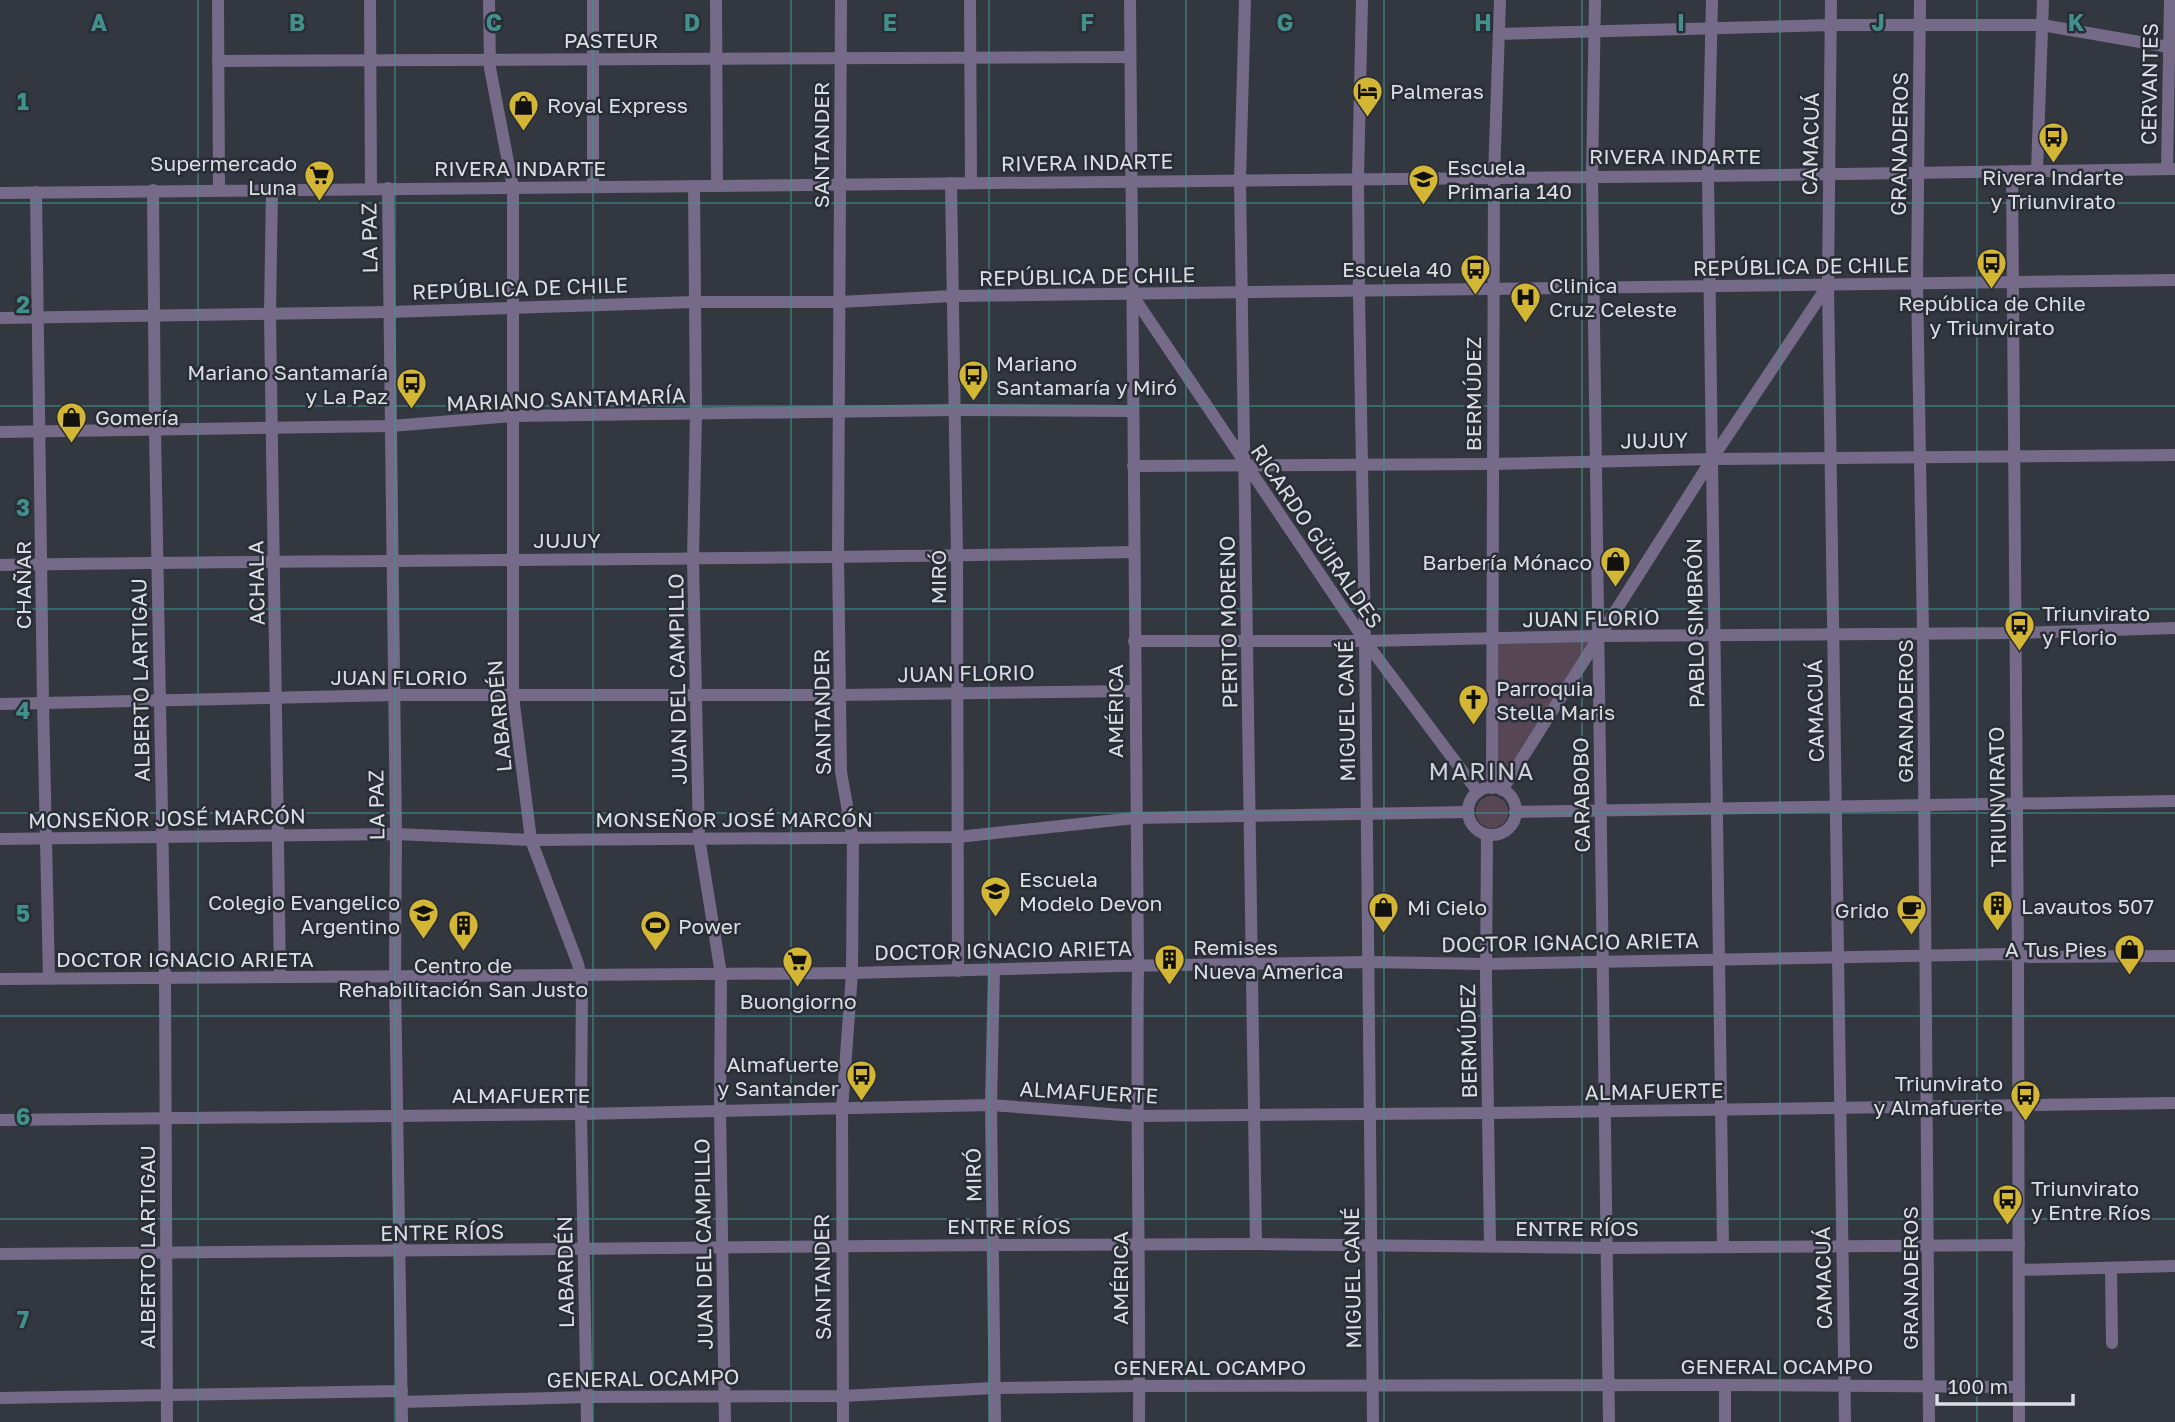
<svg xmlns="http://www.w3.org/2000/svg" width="2175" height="1422" font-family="'Golos Text',sans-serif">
	<rect width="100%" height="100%" fill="#33373f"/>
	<g fill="#574754">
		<polygon points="1589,642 1508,771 1501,773 1498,770 1499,644"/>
		<circle cx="1492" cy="812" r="16"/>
	</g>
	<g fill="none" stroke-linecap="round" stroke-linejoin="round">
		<g stroke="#756b89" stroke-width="12">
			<polyline points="218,0 219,189"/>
			<polyline points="370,0 371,189"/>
			<polyline points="489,0 490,68 513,188 513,696 531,840 578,964 582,983 581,1114 587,1422"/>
			<polyline points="593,0 593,187"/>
			<polyline points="716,0 717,185"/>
			<polyline points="841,0 838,556 841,772 853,839 852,973 842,1110 843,1422"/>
			<polyline points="970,0 971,183"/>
			<path d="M1130,0L1138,966C1136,1118 1140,1270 1139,1422"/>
			<polyline points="1245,0 1240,180 1256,1244"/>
			<polyline points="1362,0 1358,178 1359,293 1365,641 1373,1422"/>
			<polyline points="1595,0 1592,176 1609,1422"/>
			<polyline points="1712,0 1708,176 1723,1246"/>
			<polyline points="1831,0 1828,285 1845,1422"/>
			<polyline points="1920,0 1917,283 1923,634 1929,1422"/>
			<polyline points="1499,34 1831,25 2042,25 2175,48"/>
			<polyline points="218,61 1130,57"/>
			<polyline points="2167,169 2170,0"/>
			<polyline points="2012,171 2018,956 2019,1422"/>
			<polyline points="2037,171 2043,0"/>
			<polyline points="951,183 957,556 958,971"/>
			<polyline points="694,186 696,413 693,560 699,838 721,974 720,1110 725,1422"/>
			<polyline points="388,188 396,834 395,978 402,1422"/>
			<polyline points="272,189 270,314 280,977"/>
			<polyline points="153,190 155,431 165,978 167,1422"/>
			<polyline points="36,192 43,703 49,978"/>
			<polyline points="0,193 1708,176 2175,169"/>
			<polyline points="1133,296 1365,641 1478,792"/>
			<polyline points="0,318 390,312 694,302 839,302 954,296 2175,280"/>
			<polyline points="0,432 391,426 514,416 955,410 1133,411"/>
			<polyline points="1133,466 1492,464 1712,459 2175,455"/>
			<path d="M0,565C378,559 756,561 1134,552"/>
			<polyline points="1134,641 1365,641 1598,636 2014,633 2175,628"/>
			<polyline points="0,704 393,695 840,695 1134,691"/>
			<circle cx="1492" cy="811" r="24"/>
			<polyline points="1492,788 1494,177 1500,0"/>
			<polyline points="1502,790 1712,459 1828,285"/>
			<polyline points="1515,812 2175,801"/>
			<polyline points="1487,835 1486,980 1490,1246"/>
			<polyline points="0,839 396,834 531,840 958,837 1135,818 1468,812"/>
			<polyline points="994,970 991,1105 995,1422"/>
			<polyline points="0,979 852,973 1118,966 1369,962 1486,964 2009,954 2030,957 2175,956"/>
			<polyline points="0,1120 581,1114 991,1105 1136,1116 1489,1113 2175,1103"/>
			<polyline points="0,1254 994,1245 1256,1244 1606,1248 2019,1245"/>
			<polyline points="2111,1268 2112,1343"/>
			<polyline points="2019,1270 2175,1266"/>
			<polyline points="0,1398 402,1391"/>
			<polyline points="402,1402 587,1397 843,1396 994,1388 1139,1386 1725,1385 2019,1387"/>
			<polyline points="1725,1422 1725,1385"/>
		</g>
	</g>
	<path fill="none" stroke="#42908b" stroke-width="2" stroke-opacity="0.55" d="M198,0V1422M395,0V1422M593,0V1422M791,0V1422M989,0V1422M1186,0V1422M1384,0V1422M1582,0V1422M1780,0V1422M1977,0V1422M0,203H2175M0,406H2175M0,609H2175M0,813H2175M0,1016H2175M0,1219H2175"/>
	<defs>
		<symbol id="hotel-pin" viewBox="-11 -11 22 30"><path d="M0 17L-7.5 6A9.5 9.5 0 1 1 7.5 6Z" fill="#d4b635" stroke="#292d35"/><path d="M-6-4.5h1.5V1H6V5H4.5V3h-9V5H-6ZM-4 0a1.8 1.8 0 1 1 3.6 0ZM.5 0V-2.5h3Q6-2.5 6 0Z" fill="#111"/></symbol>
		<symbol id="shop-pin" viewBox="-11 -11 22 30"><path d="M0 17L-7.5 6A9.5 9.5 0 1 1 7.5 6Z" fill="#d4b635" stroke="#292d35"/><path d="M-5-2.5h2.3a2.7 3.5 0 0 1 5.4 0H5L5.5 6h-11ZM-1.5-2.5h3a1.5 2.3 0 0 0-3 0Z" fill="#111"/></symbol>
		<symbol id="bus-pin" viewBox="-11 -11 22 30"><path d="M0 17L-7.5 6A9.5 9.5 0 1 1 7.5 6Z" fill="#d4b635" stroke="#292d35"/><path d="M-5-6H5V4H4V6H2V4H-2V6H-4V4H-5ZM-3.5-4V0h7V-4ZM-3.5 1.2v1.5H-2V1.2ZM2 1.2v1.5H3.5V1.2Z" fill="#111"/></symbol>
		<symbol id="supermarket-pin" viewBox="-11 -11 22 30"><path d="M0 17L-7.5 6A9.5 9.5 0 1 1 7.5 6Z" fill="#d4b635" stroke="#292d35"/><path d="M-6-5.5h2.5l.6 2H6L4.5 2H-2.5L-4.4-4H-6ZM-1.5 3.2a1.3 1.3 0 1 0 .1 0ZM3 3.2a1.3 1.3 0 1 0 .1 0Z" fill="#111"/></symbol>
		<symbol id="school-pin" viewBox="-11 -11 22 30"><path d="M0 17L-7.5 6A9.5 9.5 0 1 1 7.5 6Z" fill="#d4b635" stroke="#292d35"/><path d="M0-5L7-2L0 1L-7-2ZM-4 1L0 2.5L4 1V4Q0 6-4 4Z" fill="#111"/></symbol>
		<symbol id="hospital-pin" viewBox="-11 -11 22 30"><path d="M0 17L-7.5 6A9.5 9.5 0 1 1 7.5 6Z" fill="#d4b635" stroke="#292d35"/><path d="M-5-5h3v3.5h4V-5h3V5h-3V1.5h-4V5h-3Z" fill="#111"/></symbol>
		<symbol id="church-pin" viewBox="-11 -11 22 30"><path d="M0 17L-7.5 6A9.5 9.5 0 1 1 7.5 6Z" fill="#d4b635" stroke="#292d35"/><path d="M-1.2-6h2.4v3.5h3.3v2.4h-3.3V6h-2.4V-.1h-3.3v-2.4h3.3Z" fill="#111"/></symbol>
		<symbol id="building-pin" viewBox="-11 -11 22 30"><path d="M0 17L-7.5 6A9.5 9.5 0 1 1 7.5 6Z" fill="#d4b635" stroke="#292d35"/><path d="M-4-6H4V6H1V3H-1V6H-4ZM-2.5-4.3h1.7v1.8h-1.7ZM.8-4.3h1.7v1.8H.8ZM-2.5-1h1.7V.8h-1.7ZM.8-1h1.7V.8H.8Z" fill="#111"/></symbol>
		<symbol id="cafe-pin" viewBox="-11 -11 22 30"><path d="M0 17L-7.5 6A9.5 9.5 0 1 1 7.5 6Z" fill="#d4b635" stroke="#292d35"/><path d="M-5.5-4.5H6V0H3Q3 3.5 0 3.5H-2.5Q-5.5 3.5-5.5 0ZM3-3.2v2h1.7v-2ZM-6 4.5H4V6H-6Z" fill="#111"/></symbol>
		<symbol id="stadium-pin" viewBox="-11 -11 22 30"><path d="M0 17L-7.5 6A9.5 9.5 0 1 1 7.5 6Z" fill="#d4b635" stroke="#292d35"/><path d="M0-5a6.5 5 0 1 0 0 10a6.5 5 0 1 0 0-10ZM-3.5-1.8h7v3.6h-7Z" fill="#111"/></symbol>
	</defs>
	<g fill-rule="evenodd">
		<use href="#hotel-pin" x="1350" y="74" width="35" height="47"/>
		<use href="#shop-pin" x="506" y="88" width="35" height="47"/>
		<use href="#bus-pin" x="2036" y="120" width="35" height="47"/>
		<use href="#supermarket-pin" x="302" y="158" width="35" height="47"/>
		<use href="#school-pin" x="1406" y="162" width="35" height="47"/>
		<use href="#bus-pin" x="1974" y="246" width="35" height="47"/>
		<use href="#bus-pin" x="1458" y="252" width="35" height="47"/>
		<use href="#hospital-pin" x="1508" y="280" width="35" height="47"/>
		<use href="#bus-pin" x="956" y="358" width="35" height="47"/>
		<use href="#bus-pin" x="394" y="366" width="35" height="47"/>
		<use href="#shop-pin" x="54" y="400" width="35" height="47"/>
		<use href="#shop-pin" x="1598" y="544" width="35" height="47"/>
		<use href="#bus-pin" x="2002" y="608" width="35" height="47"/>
		<use href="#church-pin" x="1456" y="682" width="35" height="47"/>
		<use href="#school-pin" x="978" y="874" width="35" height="47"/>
		<use href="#building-pin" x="1980" y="888" width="35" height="47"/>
		<use href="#shop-pin" x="1366" y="890" width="35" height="47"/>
		<use href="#cafe-pin" x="1894" y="892" width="35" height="47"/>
		<use href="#school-pin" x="406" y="896" width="35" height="47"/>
		<use href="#building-pin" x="446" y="908" width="35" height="47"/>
		<use href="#stadium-pin" x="638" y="908" width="35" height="47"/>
		<use href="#shop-pin" x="2112" y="932" width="35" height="47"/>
		<use href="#building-pin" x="1152" y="942" width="35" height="47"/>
		<use href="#supermarket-pin" x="780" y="944" width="35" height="47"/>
		<use href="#bus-pin" x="844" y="1058" width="35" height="47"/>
		<use href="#bus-pin" x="2008" y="1078" width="35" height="47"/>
		<use href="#bus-pin" x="1990" y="1182" width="35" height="47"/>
	</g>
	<g text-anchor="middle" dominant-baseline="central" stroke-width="5" stroke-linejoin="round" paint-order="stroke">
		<g font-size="21" fill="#dbdee3" stroke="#292d35">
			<text x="611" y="40">PASTEUR</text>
			<text transform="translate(2149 84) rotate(-89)">CERVANTES</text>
			<text transform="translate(1810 144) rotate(-89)">CAMACUÁ</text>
			<text transform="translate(1899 144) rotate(-89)">GRANADEROS</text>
			<text transform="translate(821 145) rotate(-90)">SANTANDER</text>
			<text x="1675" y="156">RIVERA INDARTE</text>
			<text transform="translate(1087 162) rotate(-1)">RIVERA INDARTE</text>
			<text x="520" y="168">RIVERA INDARTE</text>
			<text transform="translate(369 238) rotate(-91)">LA PAZ</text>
			<text transform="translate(1801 266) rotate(-1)">REPÚBLICA DE CHILE</text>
			<text transform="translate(1087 276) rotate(-1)">REPÚBLICA DE CHILE</text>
			<text transform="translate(520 288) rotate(-2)">REPÚBLICA DE CHILE</text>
			<text transform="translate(1473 394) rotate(-90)">BERMÚDEZ</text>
			<text transform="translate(566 399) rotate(-2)">MARIANO SANTAMARÍA</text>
			<text transform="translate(1654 440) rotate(-1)">JUJUY</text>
			<text transform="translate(1317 536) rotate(56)">RICARDO GÜIRALDES</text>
			<text x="567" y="540">JUJUY</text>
			<text transform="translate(938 577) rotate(-90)">MIRÓ</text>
			<text transform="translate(256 583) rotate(-91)">ACHALA</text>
			<text transform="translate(23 585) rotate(-90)">CHAÑAR</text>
			<text transform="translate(1591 618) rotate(-1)">JUAN FLORIO</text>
			<text transform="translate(1228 622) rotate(-91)">PERITO MORENO</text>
			<text transform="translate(1695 623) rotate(-91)">PABLO SIMBRÓN</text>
			<text transform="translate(966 673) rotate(-1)">JUAN FLORIO</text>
			<text x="399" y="677">JUAN FLORIO</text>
			<text transform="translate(677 679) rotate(-91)">JUAN DEL CAMPILLO</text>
			<text transform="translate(140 680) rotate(-91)">ALBERTO LARTIGAU</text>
			<text transform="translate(1115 711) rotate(-90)">AMÉRICA</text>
			<text transform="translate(1346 711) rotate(-91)">MIGUEL CANÉ</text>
			<text transform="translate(1815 711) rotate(-91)">CAMACUÁ</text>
			<text transform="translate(1905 711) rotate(-90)">GRANADEROS</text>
			<text transform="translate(822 712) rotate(-91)">SANTANDER</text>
			<text transform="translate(499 716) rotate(-95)">LABARDÉN</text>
			<text transform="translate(1581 795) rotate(-91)">CARABOBO</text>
			<text transform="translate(1997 797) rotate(-91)">TRIUNVIRATO</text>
			<text transform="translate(376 805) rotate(-91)">LA PAZ</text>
			<text transform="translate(167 818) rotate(-1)">MONSEÑOR JOSÉ MARCÓN</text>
			<text x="734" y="819">MONSEÑOR JOSÉ MARCÓN</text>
			<text transform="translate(1570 942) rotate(-1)">DOCTOR IGNACIO ARIETA</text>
			<text transform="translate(1003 950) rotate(-1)">DOCTOR IGNACIO ARIETA</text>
			<text x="185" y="959">DOCTOR IGNACIO ARIETA</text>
			<text transform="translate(1468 1041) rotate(-91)">BERMÚDEZ</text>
			<text transform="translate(1654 1091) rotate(-1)">ALMAFUERTE</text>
			<text transform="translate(1089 1092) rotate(3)">ALMAFUERTE</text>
			<text x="521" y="1095">ALMAFUERTE</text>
			<text transform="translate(973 1175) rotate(-91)">MIRÓ</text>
			<text x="1009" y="1226">ENTRE RÍOS</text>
			<text x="1577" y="1228">ENTRE RÍOS</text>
			<text transform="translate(442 1232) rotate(-1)">ENTRE RÍOS</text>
			<text transform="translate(703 1244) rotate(-91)">JUAN DEL CAMPILLO</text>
			<text transform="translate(147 1247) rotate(-90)">ALBERTO LARTIGAU</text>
			<text transform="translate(565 1272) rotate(-91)">LABARDÉN</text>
			<text transform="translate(822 1277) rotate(-91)">SANTANDER</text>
			<text transform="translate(1120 1278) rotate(-90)">AMÉRICA</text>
			<text transform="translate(1352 1278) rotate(-91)">MIGUEL CANÉ</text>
			<text transform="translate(1823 1278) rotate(-91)">CAMACUÁ</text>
			<text transform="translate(1910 1278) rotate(-90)">GRANADEROS</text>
			<text x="1777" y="1366">GENERAL OCAMPO</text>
			<text x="1210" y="1367">GENERAL OCAMPO</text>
			<text transform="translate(643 1378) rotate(-1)">GENERAL OCAMPO</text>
		</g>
		<g font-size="21" fill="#dbdee3" stroke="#292d35" text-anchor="start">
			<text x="1390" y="91">Palmeras</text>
			<text x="547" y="105">Royal Express</text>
			<text x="297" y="163" text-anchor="end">Supermercado<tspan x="297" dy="24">Luna</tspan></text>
			<text x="1447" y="167">Escuela<tspan x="1447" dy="24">Primaria 140</tspan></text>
			<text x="2053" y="177" text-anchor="middle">Rivera Indarte<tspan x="2053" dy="24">y Triunvirato</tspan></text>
			<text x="1452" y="269" text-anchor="end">Escuela 40</text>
			<text x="1549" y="285">Clinica<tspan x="1549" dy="24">Cruz Celeste</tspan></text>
			<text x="1992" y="303" text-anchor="middle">República de Chile<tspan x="1992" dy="24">y Triunvirato</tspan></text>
			<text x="996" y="363">Mariano<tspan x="996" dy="24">Santamaría y Miró</tspan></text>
			<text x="388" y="372" text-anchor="end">Mariano Santamaría<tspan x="388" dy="24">y La Paz</tspan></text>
			<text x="95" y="417">Gomería</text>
			<text x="1592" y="562" text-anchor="end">Barbería Mónaco</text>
			<text x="2042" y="613">Triunvirato<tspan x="2042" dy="24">y Florio</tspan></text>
			<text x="1496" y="688">Parroquia<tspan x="1496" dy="24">Stella Maris</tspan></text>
			<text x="1019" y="879">Escuela<tspan x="1019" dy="24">Modelo Devon</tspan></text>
			<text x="400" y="902" text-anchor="end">Colegio Evangelico<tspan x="400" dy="24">Argentino</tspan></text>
			<text x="2021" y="906">Lavautos 507</text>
			<text x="1407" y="907">Mi Cielo</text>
			<text x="1889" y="910" text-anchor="end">Grido</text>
			<text x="678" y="926">Power</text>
			<text x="1193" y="947">Remises<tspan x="1193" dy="24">Nueva America</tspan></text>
			<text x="2107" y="949" text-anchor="end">A Tus Pies</text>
			<text x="463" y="965" text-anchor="middle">Centro de<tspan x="463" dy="24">Rehabilitación San Justo</tspan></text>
			<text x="798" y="1001" text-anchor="middle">Buongiorno</text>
			<text x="839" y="1064" text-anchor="end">Almafuerte<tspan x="839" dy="24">y Santander</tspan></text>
			<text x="2003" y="1083" text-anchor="end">Triunvirato<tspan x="2003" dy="24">y Almafuerte</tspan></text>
			<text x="2031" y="1188">Triunvirato<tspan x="2031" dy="24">y Entre Ríos</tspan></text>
		</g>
		<g font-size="24" letter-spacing="2" fill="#ccd1dc" stroke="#292d35">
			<text x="1482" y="770">MARINA</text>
		</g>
	</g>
	<g font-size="23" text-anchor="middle" font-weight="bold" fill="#42908b" stroke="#292d35" stroke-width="5" stroke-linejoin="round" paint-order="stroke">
		<text x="99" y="31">A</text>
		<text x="297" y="31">B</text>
		<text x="494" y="31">C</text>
		<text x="692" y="31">D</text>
		<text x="890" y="31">E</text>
		<text x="1087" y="31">F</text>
		<text x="1285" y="31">G</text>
		<text x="1483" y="31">H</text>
		<text x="1681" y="31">I</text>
		<text x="1878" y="31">J</text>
		<text x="2076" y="31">K</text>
		<text x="23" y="110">1</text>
		<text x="23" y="313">2</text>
		<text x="23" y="516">3</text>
		<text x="23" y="719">4</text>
		<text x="23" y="922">5</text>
		<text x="23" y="1125">6</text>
		<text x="23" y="1328">7</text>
	</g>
	<path d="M1937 1394v10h136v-10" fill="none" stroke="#dbdee3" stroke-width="3.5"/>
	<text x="1948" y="1394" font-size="21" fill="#dbdee3" stroke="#292d35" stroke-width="5" paint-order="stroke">100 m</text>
</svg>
